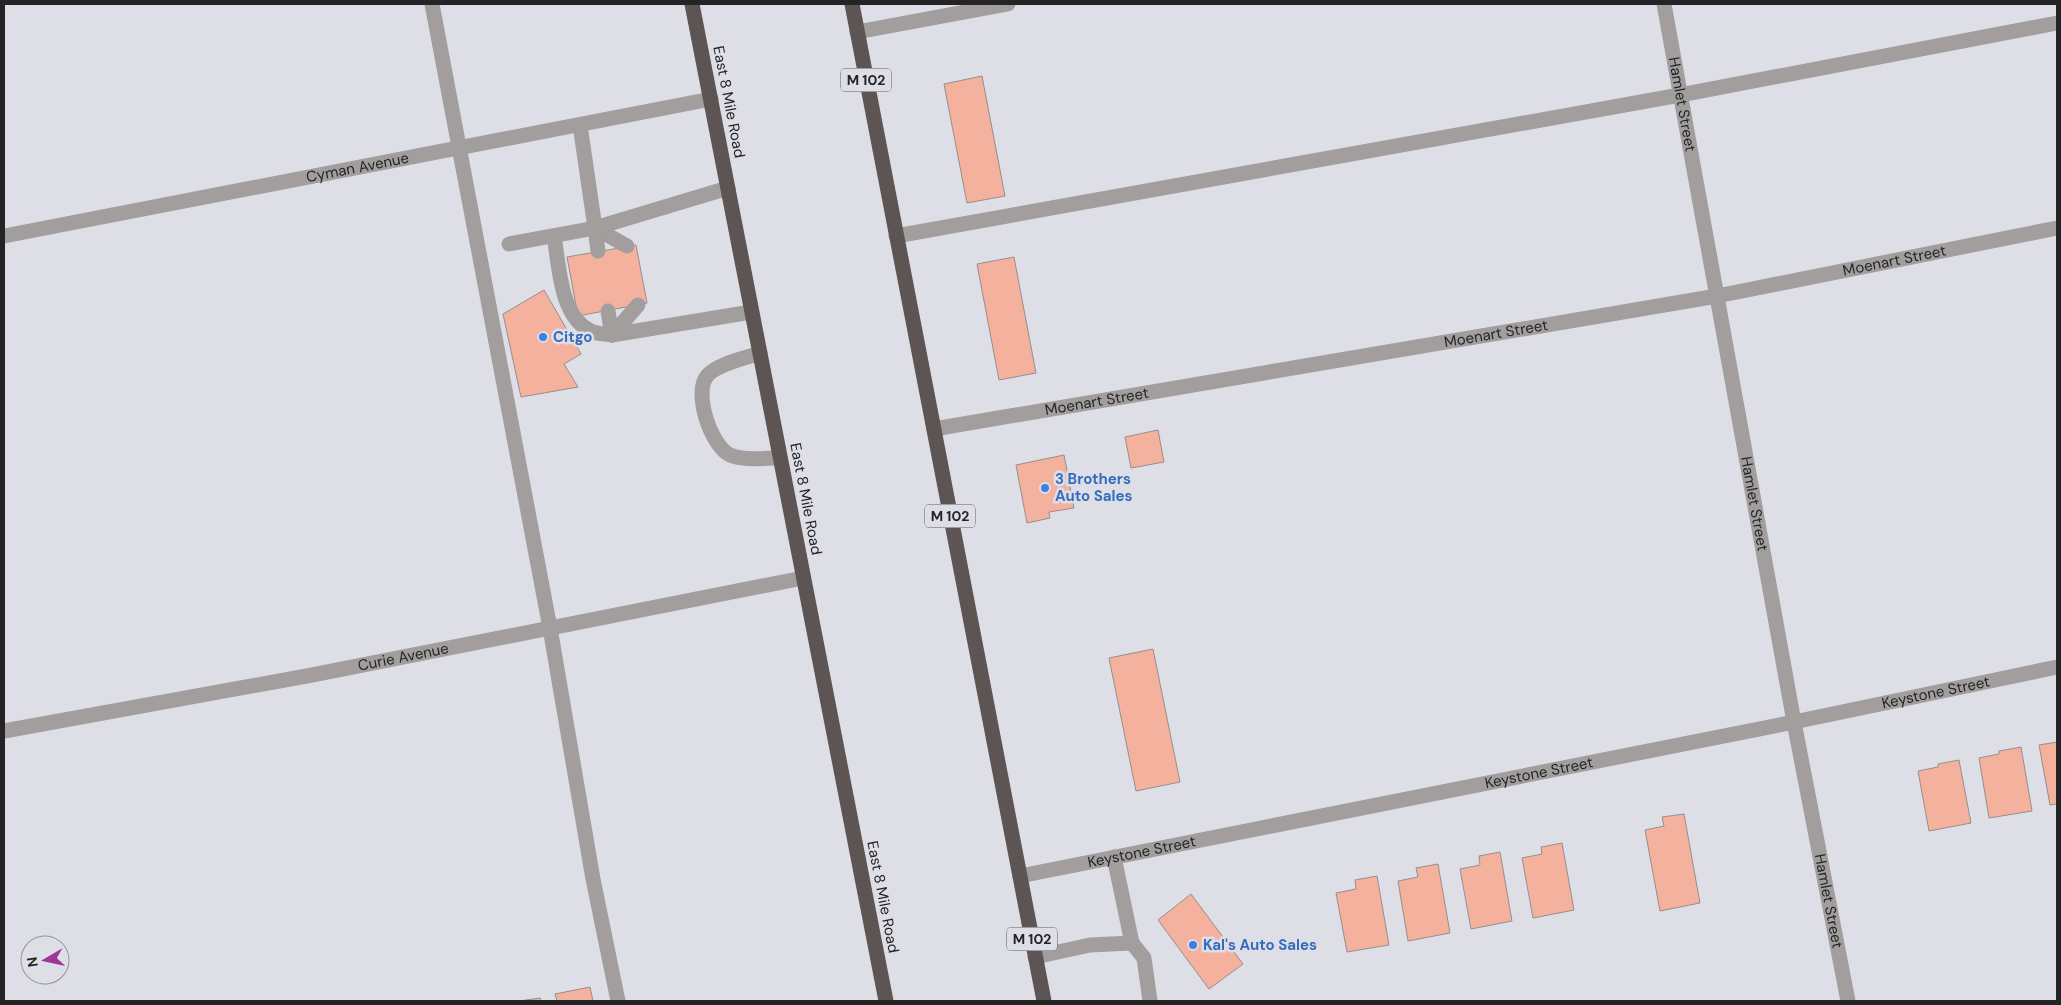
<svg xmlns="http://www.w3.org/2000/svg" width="2061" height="1005" font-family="'DM Sans',sans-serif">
	<rect width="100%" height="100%" fill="#dedfe6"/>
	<g fill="#f4b19e" stroke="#968e8c">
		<polygon points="982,76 1005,196 967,203 944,84"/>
		<polygon points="636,245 647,303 578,316 567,257"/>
		<polygon points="1014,257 1036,373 999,380 977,264"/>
		<polygon points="544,290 581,354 564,364 578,387 521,397 503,314"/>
		<polygon points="1158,430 1164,462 1131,468 1125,437"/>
		<polygon points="1064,455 1074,508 1049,512 1050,518 1027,523 1016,465"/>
		<polygon points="1153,649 1180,782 1136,791 1109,658"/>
		<polygon points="2057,742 2057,804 2050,805 2039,745"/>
		<polygon points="2021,747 2032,811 1989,818 1979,758 1999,754 1999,751"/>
		<polygon points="1959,760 1971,823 1929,831 1918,771 1938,767 1938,764"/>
		<polygon points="1684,814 1700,903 1660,911 1645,830 1664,826 1662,817"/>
		<polygon points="1562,843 1574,910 1533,918 1522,858 1542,854 1541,847"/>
		<polygon points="1500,852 1512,921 1471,929 1460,869 1480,865 1479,856"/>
		<polygon points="1438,864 1450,933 1408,941 1398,881 1418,877 1416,868"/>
		<polygon points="1377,876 1389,945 1347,952 1336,893 1356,889 1355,880"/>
		<polygon points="1191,894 1243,964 1209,989 1158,920"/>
		<polygon points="590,987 593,1001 557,1001 555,994"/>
		<polygon points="540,998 541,1001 519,1001"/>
	</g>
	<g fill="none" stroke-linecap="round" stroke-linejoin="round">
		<g stroke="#a29e9e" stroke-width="15">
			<polyline points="432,4 550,628 593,879 618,1001"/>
			<polyline points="580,125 595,228 627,246"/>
			<polyline points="595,228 598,251"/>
			<path d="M554,236C559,265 560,315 589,330C595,334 605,334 612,335L751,312"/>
			<polyline points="896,236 1680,95 2057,23"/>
			<polyline points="509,244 595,228 728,188"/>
			<polyline points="608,311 612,335"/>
			<polyline points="612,335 638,305"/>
			<path d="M760,353C746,358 716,364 707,376C693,393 711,446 730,455C745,461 764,458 780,458"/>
			<polyline points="1114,857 1132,943"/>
			<polyline points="1035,957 1090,945 1132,943 1144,958 1150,1001"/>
		</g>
		<g stroke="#a29e9e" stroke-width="15">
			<path id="s1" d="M1664,4L1794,722L1848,1001"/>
			<polyline points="857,32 1008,4"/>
			<path id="s2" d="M4,236L711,99"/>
			<path id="s3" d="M934,429L1717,296L2057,228"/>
			<path id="s4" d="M4,731L312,675L803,578"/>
			<path id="s5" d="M1020,876L1794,722L2057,667"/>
		</g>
		<g stroke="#5c5554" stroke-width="15">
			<polyline points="692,4 886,1001"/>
			<polyline points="852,4 1044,1001"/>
		</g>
	</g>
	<g fill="#3f7fe0" stroke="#dedfe6" stroke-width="2">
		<circle cx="543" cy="337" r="5"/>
		<circle cx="1045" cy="488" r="5"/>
		<circle cx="1193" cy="945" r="5"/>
	</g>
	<g text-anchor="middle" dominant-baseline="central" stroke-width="5" stroke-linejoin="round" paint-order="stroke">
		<g fill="#dedfe6" stroke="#5c5c60" stroke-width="1">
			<rect x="841" y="68.5" width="50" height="23" rx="4"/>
			<rect x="925" y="504.5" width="50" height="23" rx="4"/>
			<rect x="1007" y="927.5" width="50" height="23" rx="4"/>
		</g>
		<g font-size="14" font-weight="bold" fill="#242427">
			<text x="866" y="80">M 102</text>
			<text x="950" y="516">M 102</text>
			<text x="1032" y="939">M 102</text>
		</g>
		<g font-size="15" fill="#242427" stroke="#dedfe6">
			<text transform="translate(729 102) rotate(79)">East 8 Mile Road</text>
			<text stroke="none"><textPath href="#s1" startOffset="102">Hamlet Street</textPath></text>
			<text stroke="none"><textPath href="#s2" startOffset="360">Cyman Avenue</textPath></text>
			<text stroke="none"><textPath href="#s3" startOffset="975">Moenart Street</textPath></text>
			<text stroke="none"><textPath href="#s3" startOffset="570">Moenart Street</textPath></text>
			<text stroke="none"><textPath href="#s3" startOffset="165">Moenart Street</textPath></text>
			<text transform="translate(806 499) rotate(79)">East 8 Mile Road</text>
			<text stroke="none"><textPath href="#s1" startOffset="508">Hamlet Street</textPath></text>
			<text stroke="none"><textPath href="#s4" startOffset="406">Curie Avenue</textPath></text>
			<text stroke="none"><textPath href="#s5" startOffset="934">Keystone Street</textPath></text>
			<text stroke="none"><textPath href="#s5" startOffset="529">Keystone Street</textPath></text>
			<text stroke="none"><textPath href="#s5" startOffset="124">Keystone Street</textPath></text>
			<text transform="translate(883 897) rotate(79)">East 8 Mile Road</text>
			<text stroke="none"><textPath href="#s1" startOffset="912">Hamlet Street</textPath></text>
		</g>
		<g font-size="15" font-weight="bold" fill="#366cbe" stroke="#dedfe6" text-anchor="start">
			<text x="553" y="337">Citgo</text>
			<text x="1055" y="479">3 Brothers<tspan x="1055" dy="17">Auto Sales</tspan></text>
			<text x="1203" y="945">Kal's Auto Sales</text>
		</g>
	</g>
	<rect width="2061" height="1005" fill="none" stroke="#242427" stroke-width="10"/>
	<g transform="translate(45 960) rotate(261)"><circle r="24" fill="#dedfe6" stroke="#94949a"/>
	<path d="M0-4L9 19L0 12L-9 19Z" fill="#a03597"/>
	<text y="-8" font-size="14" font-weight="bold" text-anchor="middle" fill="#242427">N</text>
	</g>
</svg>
